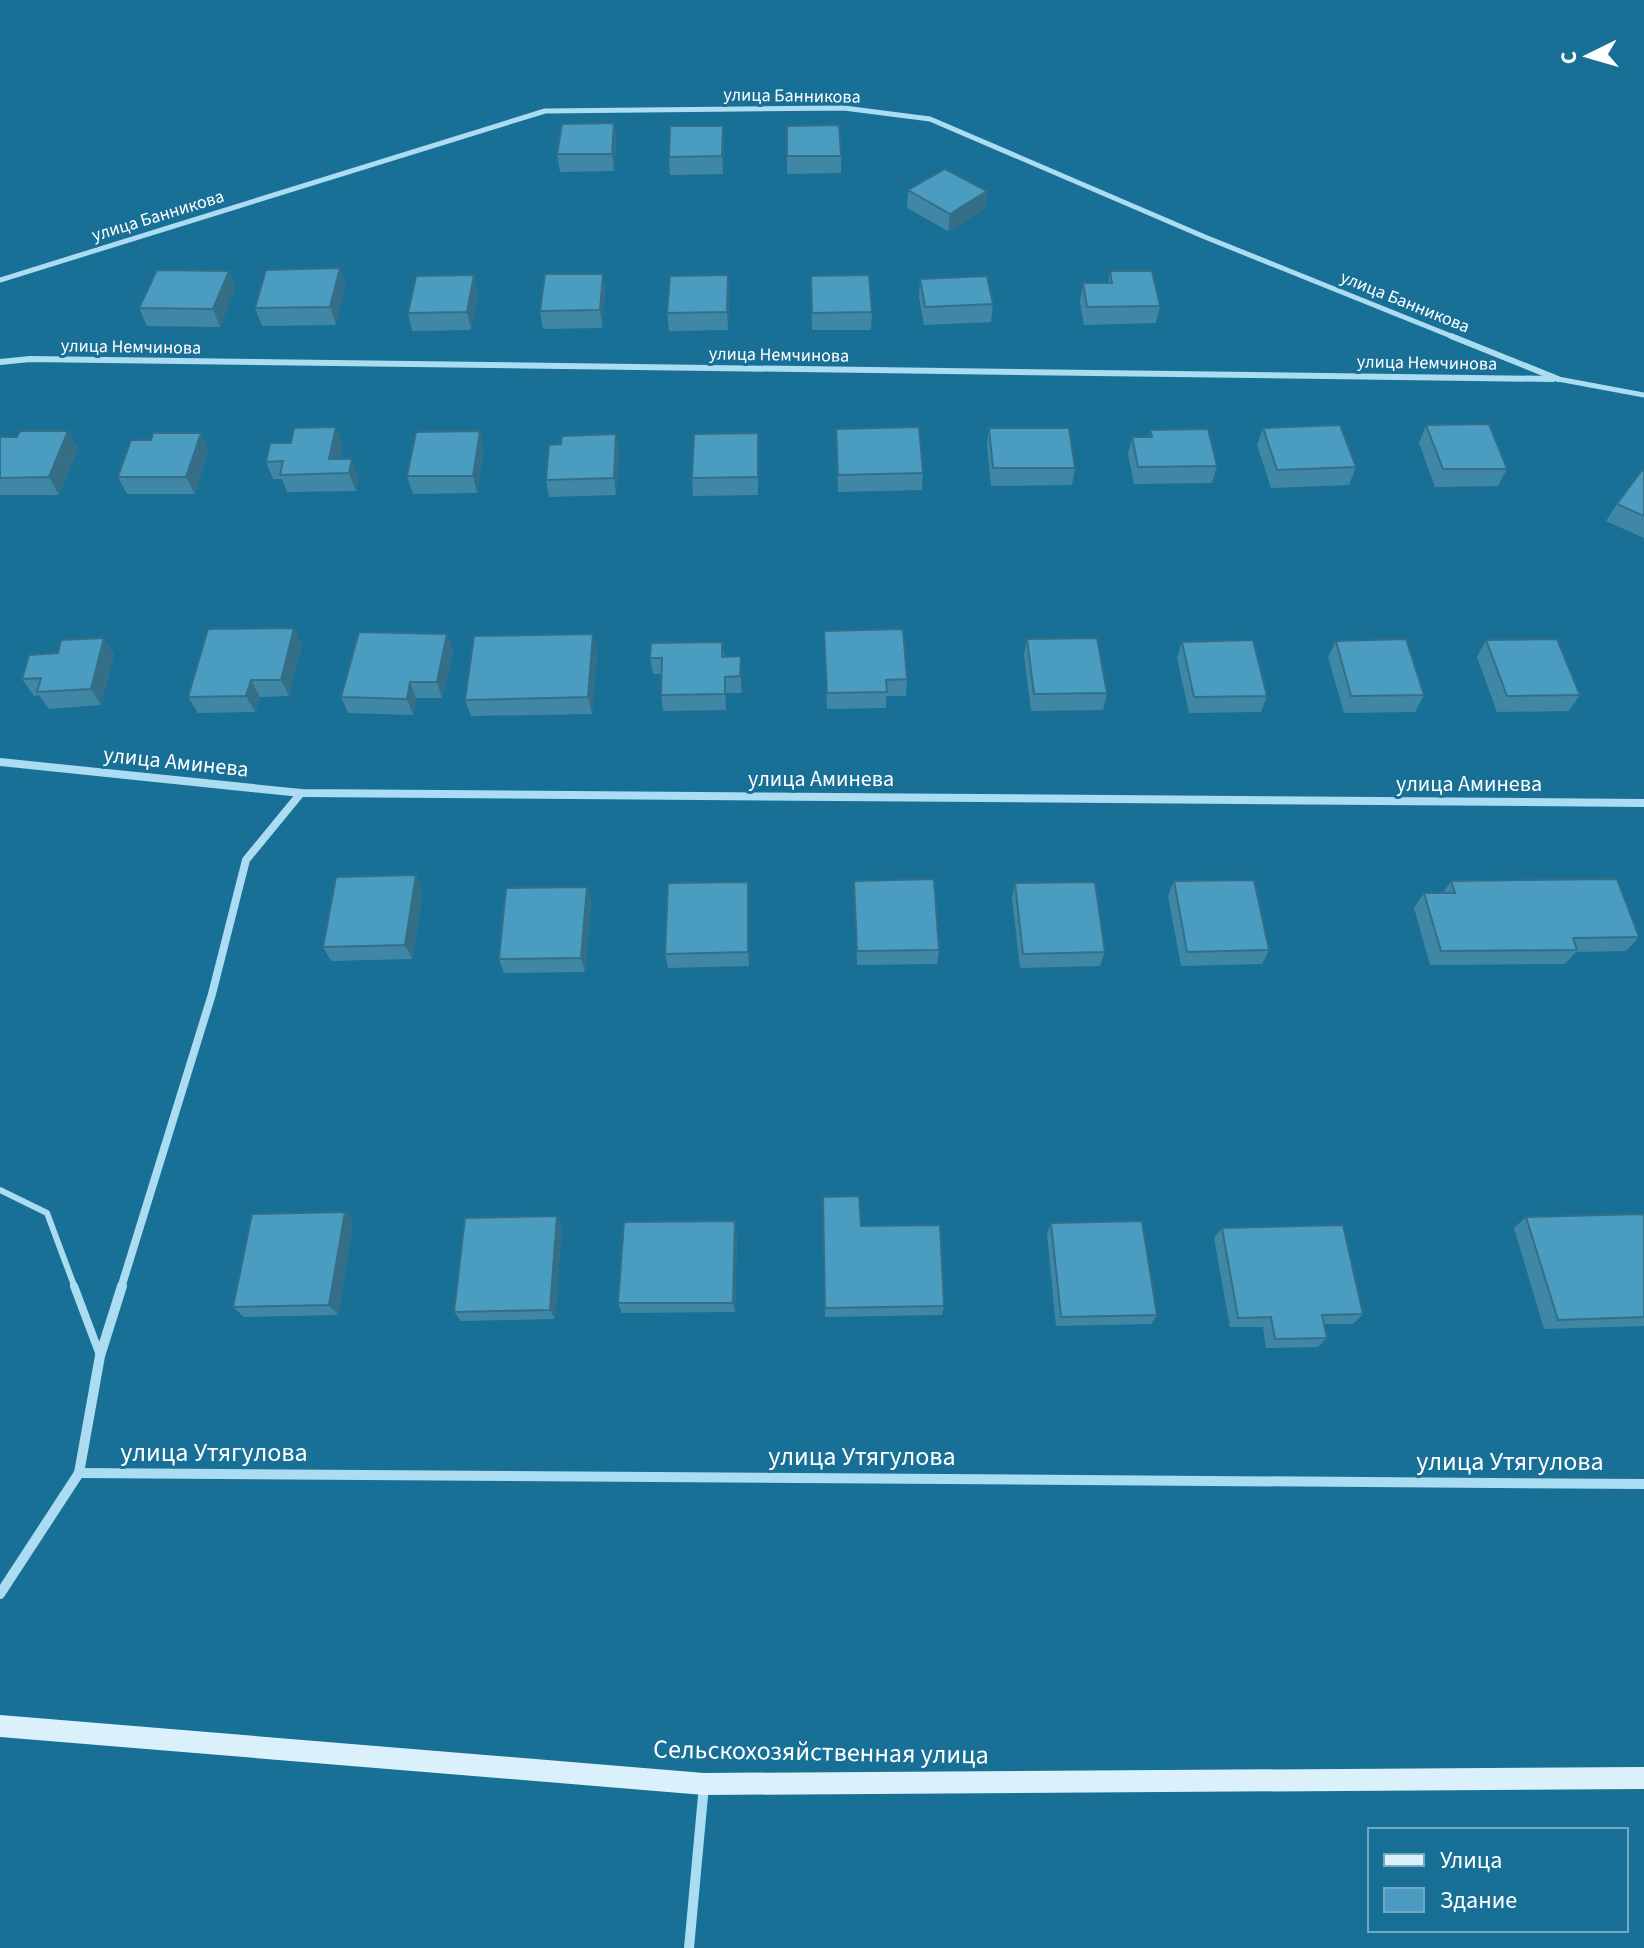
<svg xmlns="http://www.w3.org/2000/svg" width="1644" height="1948" font-family="'Source Sans 3',sans-serif">
	<rect width="100%" height="100%" fill="#187097"/>
	<g fill="none" stroke-linecap="round" stroke-linejoin="round">
		<polyline stroke="#abdcf1" stroke-width="5" points="1558,379 1644,395"/>
		<polyline stroke="#abdcf1" stroke-width="6" points="0,1190 47,1213 75,1288"/>
		<polyline stroke="#abdcf1" stroke-width="8" points="74,1286 100,1355"/>
		<polyline stroke="#abdcf1" stroke-width="5" points="0,280 545,111 844,108 930,119 1205,237 1456,338"/>
		<g stroke="#abdcf1" stroke-width="6">
			<polyline points="1451,336 1558,379"/>
			<polyline points="0,362 30,359 1553,379"/>
		</g>
		<g stroke="#abdcf1" stroke-width="8">
			<polyline points="0,762 301,793 1644,803"/>
			<polyline points="121,1288 212,994 246,860 301,793"/>
		</g>
		<g stroke="#abdcf1" stroke-width="10">
			<polyline points="79,1473 1644,1484"/>
			<polyline points="0,1594 79,1473 100,1356 122,1286"/>
			<polyline points="689,1948 704,1785"/>
		</g>
		<polygon fill="#daf1fc" fill-rule="evenodd" points="0,1715 704,1773 1644,1767 1644,1789 704,1795 0,1737"/>
	</g>
	<g fill="#4087a6">
		<polygon points="614,123 616,141 614,171 560,172 557,154"/>
		<polygon points="723,126 724,144 723,174 670,175 669,157"/>
		<polygon points="787,126 841,156 841,173 787,174"/>
		<polygon points="908,190 987,191 985,209 948,231 907,208"/>
		<polygon points="340,268 345,286 336,325 262,326 255,308"/>
		<polygon points="229,271 235,289 220,327 147,326 139,308"/>
		<polygon points="1110,271 1160,306 1156,323 1084,325 1080,301 1083,283 1108,283"/>
		<polygon points="603,274 605,291 602,328 543,329 540,311"/>
		<polygon points="728,275 729,293 728,330 669,331 667,313"/>
		<polygon points="811,276 872,312 871,330 812,330"/>
		<polygon points="920,279 993,304 991,322 924,325 919,297"/>
		<polygon points="478,293 471,330 412,331 408,313"/>
		<polygon points="1426,425 1507,469 1498,486 1435,487 1419,443"/>
		<polygon points="989,428 1075,468 1072,485 991,486 987,445"/>
		<polygon points="1263,428 1356,467 1349,485 1271,488 1257,445"/>
		<polygon points="836,429 923,473 922,490 838,492"/>
		<polygon points="1150,430 1217,466 1212,483 1134,484 1128,454 1132,437 1149,437"/>
		<polygon points="68,431 78,448 59,495 0,495 0,437 17,437"/>
		<polygon points="758,433 758,495 693,496 692,478"/>
		<polygon points="616,434 619,452 616,495 549,497 546,480 561,444"/>
		<polygon points="343,445 339,459 358,476 356,491 287,492 282,479 273,479 266,462"/>
		<polygon points="484,448 477,493 413,494 407,476"/>
		<polygon points="208,450 195,494 127,494 118,477"/>
		<polygon points="1644,471 1644,538 1606,521 1617,504"/>
		<polygon points="824,631 907,679 906,696 886,696 886,708 827,709"/>
		<polygon points="447,634 453,651 442,698 416,698 413,715 348,713 341,697"/>
		<polygon points="104,638 114,654 101,705 49,709 39,695 34,696 22,679 58,653"/>
		<polygon points="1027,639 1107,693 1103,710 1031,711 1024,655"/>
		<polygon points="1486,640 1580,695 1569,711 1497,712 1477,657"/>
		<polygon points="1336,641 1424,695 1415,712 1344,713 1328,657"/>
		<polygon points="722,642 724,657 742,673 742,693 726,693 726,710 663,711 661,695 662,674 653,674 650,658"/>
		<polygon points="1182,642 1267,696 1261,712 1189,713 1177,658"/>
		<polygon points="302,645 289,696 260,697 255,712 198,713 188,697"/>
		<polygon points="597,651 592,714 471,716 465,700"/>
		<polygon points="416,875 423,890 412,959 331,961 323,947"/>
		<polygon points="854,881 939,950 937,964 857,965"/>
		<polygon points="1174,881 1269,950 1262,964 1181,966 1168,896"/>
		<polygon points="1451,881 1639,937 1626,951 1576,952 1565,964 1430,965 1414,908 1424,893 1443,893"/>
		<polygon points="1015,883 1105,952 1100,966 1020,968 1012,898"/>
		<polygon points="587,887 591,901 585,972 504,973 499,959"/>
		<polygon points="749,896 749,966 668,968 665,954"/>
		<polygon points="823,1197 861,1226 944,1306 942,1315 825,1317"/>
		<polygon points="345,1212 353,1222 338,1315 244,1317 233,1307"/>
		<polygon points="1644,1214 1644,1326 1544,1329 1514,1228 1526,1217"/>
		<polygon points="557,1216 562,1227 555,1319 461,1321 454,1312"/>
		<polygon points="1051,1223 1157,1315 1151,1324 1056,1326 1047,1234"/>
		<polygon points="1222,1228 1363,1314 1353,1324 1324,1324 1327,1338 1318,1347 1266,1348 1263,1327 1230,1327 1214,1238"/>
		<polygon points="737,1232 735,1312 622,1313 618,1303"/>
	</g>
	<g fill="#346e87">
		<polygon points="614,123 616,141 614,171 612,154"/>
		<polygon points="723,126 724,144 723,174 722,156"/>
		<polygon points="987,191 985,209 948,231 950,214"/>
		<polygon points="340,268 345,286 336,325 330,307"/>
		<polygon points="229,271 235,289 220,327 213,309"/>
		<polygon points="603,274 605,291 602,328 600,310"/>
		<polygon points="474,275 478,293 471,330 467,312"/>
		<polygon points="728,275 729,293 728,330 727,312"/>
		<polygon points="336,427 343,445 336,474 329,459"/>
		<polygon points="68,431 78,448 59,495 49,477"/>
		<polygon points="480,431 484,448 477,493 473,476"/>
		<polygon points="201,433 208,450 195,494 186,477"/>
		<polygon points="616,434 619,452 616,495 614,478"/>
		<polygon points="352,459 358,476 356,491 349,473"/>
		<polygon points="294,628 302,645 289,696 281,680"/>
		<polygon points="447,634 453,651 442,698 437,682"/>
		<polygon points="593,634 597,651 592,714 588,697"/>
		<polygon points="104,638 114,654 101,705 91,689"/>
		<polygon points="741,656 742,673 742,693 740,676"/>
		<polygon points="725,677 726,693 726,710 725,694"/>
		<polygon points="251,680 260,697 255,712 246,696"/>
		<polygon points="410,682 416,698 413,715 407,699"/>
		<polygon points="416,875 423,890 412,959 405,945"/>
		<polygon points="748,882 749,896 749,966 748,952"/>
		<polygon points="587,887 591,901 585,972 581,958"/>
		<polygon points="345,1212 353,1222 338,1315 329,1305"/>
		<polygon points="557,1216 562,1227 555,1319 550,1310"/>
		<polygon points="735,1221 737,1232 735,1312 733,1303"/>
	</g>
	<g fill="#4a9dc1" stroke="#346e87" stroke-width="2">
		<polygon points="614,123 612,154 557,154 562,124"/>
		<polygon points="839,125 841,156 787,156 787,126"/>
		<polygon points="670,126 723,126 722,156 669,157"/>
		<polygon points="945,169 987,191 950,214 908,190"/>
		<polygon points="340,268 330,307 255,308 266,270"/>
		<polygon points="157,270 229,271 213,309 139,308"/>
		<polygon points="1110,271 1152,271 1160,306 1087,307 1083,283 1112,283"/>
		<polygon points="545,274 603,274 600,310 540,311"/>
		<polygon points="474,275 467,312 408,313 416,276"/>
		<polygon points="728,275 727,312 667,313 670,276"/>
		<polygon points="869,275 872,312 812,313 811,276"/>
		<polygon points="987,276 993,304 925,307 920,279"/>
		<polygon points="1489,424 1507,469 1443,469 1426,425"/>
		<polygon points="1340,425 1356,467 1277,470 1263,428"/>
		<polygon points="336,427 329,459 352,459 349,473 280,475 283,461 266,462 270,443 291,443 294,428"/>
		<polygon points="919,427 923,473 838,475 836,429"/>
		<polygon points="989,428 1069,428 1075,468 993,468"/>
		<polygon points="1208,429 1217,466 1138,467 1132,437 1152,437 1150,430"/>
		<polygon points="20,431 68,431 49,477 0,478 0,437 17,437"/>
		<polygon points="480,431 473,476 407,476 416,432"/>
		<polygon points="153,433 201,433 186,477 118,477 131,440 151,440"/>
		<polygon points="758,433 758,477 692,478 694,434"/>
		<polygon points="616,434 614,478 546,480 549,445 561,444 562,436"/>
		<polygon points="1642,470 1644,471 1644,516 1617,504"/>
		<polygon points="294,628 281,680 251,680 246,696 188,697 208,629"/>
		<polygon points="903,629 907,679 886,680 887,692 827,693 824,631"/>
		<polygon points="359,632 447,634 437,682 410,682 407,699 341,697"/>
		<polygon points="593,634 588,697 465,700 474,636"/>
		<polygon points="104,638 91,689 37,692 41,678 22,679 29,655 58,653 61,640"/>
		<polygon points="1097,638 1107,693 1034,694 1027,639"/>
		<polygon points="1406,639 1424,695 1351,696 1336,641"/>
		<polygon points="1557,639 1580,695 1507,696 1486,640"/>
		<polygon points="1253,640 1267,696 1194,697 1182,642"/>
		<polygon points="722,642 722,657 741,656 740,676 725,677 725,694 661,695 662,658 650,658 651,643"/>
		<polygon points="416,875 405,945 323,947 336,877"/>
		<polygon points="934,879 939,950 857,951 854,881"/>
		<polygon points="1617,879 1639,937 1573,938 1577,950 1441,951 1424,893 1455,893 1451,881"/>
		<polygon points="1254,880 1269,950 1187,952 1174,881"/>
		<polygon points="748,882 748,952 665,954 668,883"/>
		<polygon points="1095,882 1105,952 1023,954 1015,883"/>
		<polygon points="587,887 581,958 499,959 506,888"/>
		<polygon points="859,1196 861,1226 940,1225 944,1306 825,1308 823,1197"/>
		<polygon points="345,1212 329,1305 233,1307 252,1214"/>
		<polygon points="1644,1214 1644,1317 1558,1320 1526,1217"/>
		<polygon points="557,1216 550,1310 454,1312 465,1218"/>
		<polygon points="735,1221 733,1303 618,1303 624,1222"/>
		<polygon points="1142,1221 1157,1315 1061,1317 1051,1223"/>
		<polygon points="1343,1225 1363,1314 1322,1315 1327,1338 1275,1339 1271,1317 1238,1318 1222,1228"/>
	</g>
	<g text-anchor="middle" dominant-baseline="central" stroke-width="6" stroke-linejoin="round" paint-order="stroke">
		<g font-size="18" fill="#fff" stroke="#187097">
			<text transform="translate(792 96) rotate(1)">улица Банникова</text>
			<text transform="translate(158 216) rotate(-17)">улица Банникова</text>
			<text transform="translate(1405 302) rotate(22)">улица Банникова</text>
			<text transform="translate(131 347) rotate(1)">улица Немчинова</text>
			<text transform="translate(779 355) rotate(1)">улица Немчинова</text>
			<text transform="translate(1427 363) rotate(1)">улица Немчинова</text>
		</g>
		<g font-size="22" fill="#fff" stroke="#187097">
			<text transform="translate(176 762) rotate(6)">улица Аминева</text>
			<text x="821" y="779">улица Аминева</text>
			<text x="1469" y="784">улица Аминева</text>
		</g>
		<g font-size="26" fill="#fff" stroke="#187097">
			<text x="214" y="1452">улица Утягулова</text>
			<text x="862" y="1456">улица Утягулова</text>
			<text x="1510" y="1461">улица Утягулова</text>
			<text transform="translate(821 1752) rotate(1)">Сельскохозяйственная улица</text>
		</g>
	</g>
	<rect x="1368" y="1828" width="260" height="104" fill="#187097" stroke="#74a9c1" stroke-width="2"/>
	<rect x="1384" y="1854" width="40" height="12" fill="#daf1fc" stroke="#74a9c1" stroke-width="2"/>
	<text x="1440" y="1868" font-size="24" fill="#ffffff">Улица</text>
	<rect x="1384" y="1888" width="40" height="24" fill="#4a9dc1" stroke="#74a9c1" stroke-width="2"/>
	<text x="1440" y="1908" font-size="24" fill="#ffffff">Здание</text>
	<g transform="translate(1588 56) rotate(265)" stroke="#187097" stroke-width="6" paint-order="stroke">
	<path d="M0-6L14 30L0 20L-14 30Z" fill="#ffffff"/>
	<text y="-12" font-size="22" font-weight="bold" text-anchor="middle" fill="#ffffff">С</text>
	</g>
</svg>
